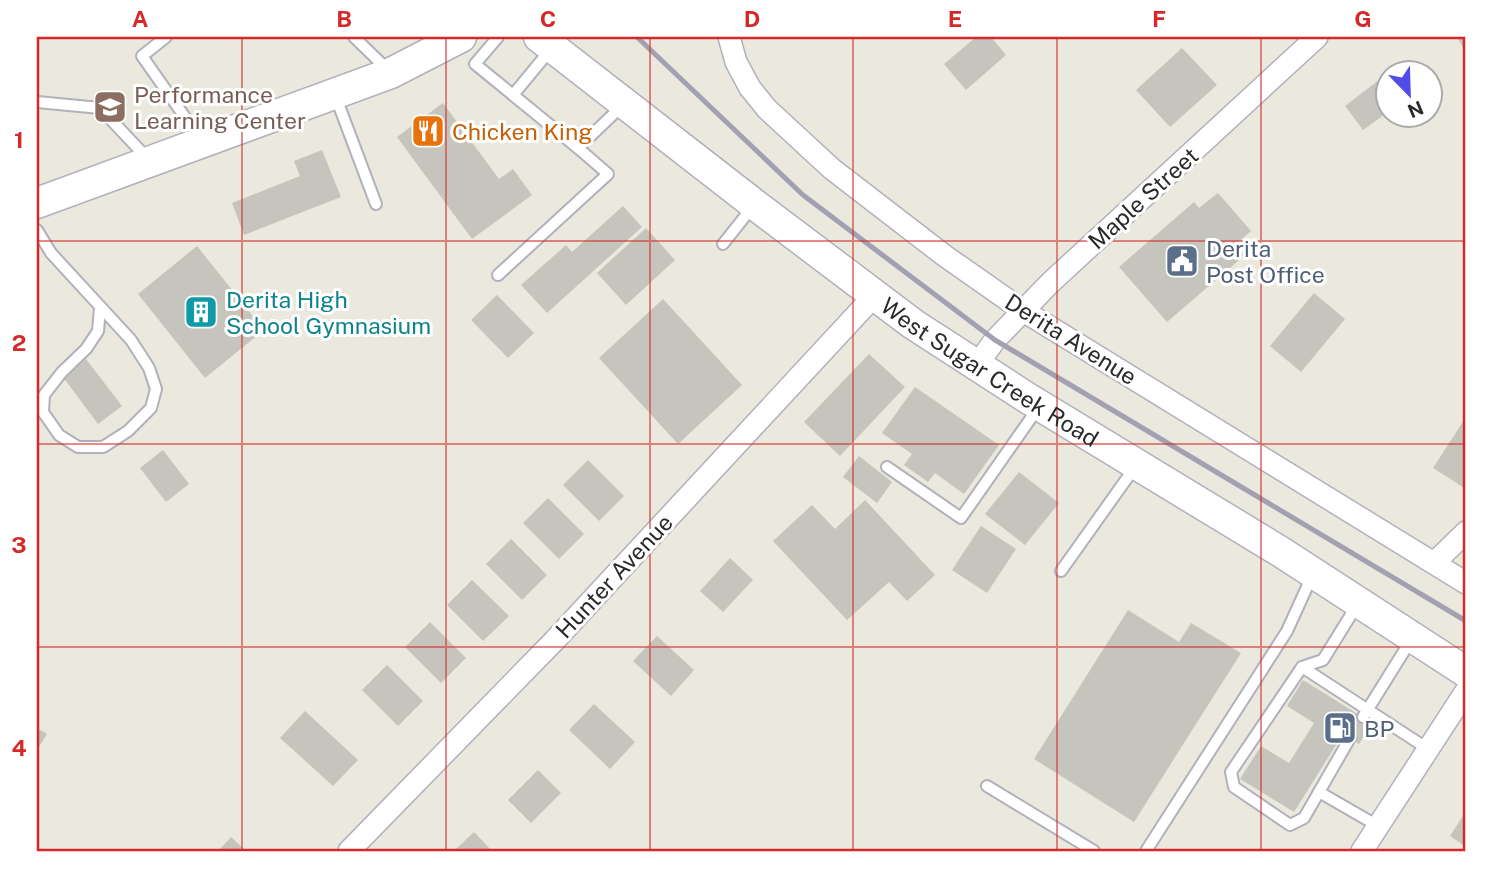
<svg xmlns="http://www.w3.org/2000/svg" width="1503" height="888" font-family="'Public Sans',sans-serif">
	<rect width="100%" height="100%" fill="#ebe8dd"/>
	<g fill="#c6c5bd">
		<polygon points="976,37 991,37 1006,55 966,90 944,64"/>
		<polygon points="1457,37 1466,37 1466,53"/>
		<polygon points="1182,48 1217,85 1170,127 1136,90"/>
		<polygon points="1379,80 1388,91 1388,112 1363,130 1345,106"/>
		<polygon points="443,103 499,179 513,169 532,195 472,239 397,137"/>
		<polygon points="322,150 341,197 244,235 232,203 300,176 294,161"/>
		<polygon points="1218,193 1251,231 1236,244 1245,255 1167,322 1119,267 1194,202 1199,208"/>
		<polygon points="623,206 642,227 547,313 521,285 566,245 572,252"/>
		<polygon points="646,228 675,260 626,305 597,273"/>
		<polygon points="197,246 264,330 205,378 138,294"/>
		<polygon points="1314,293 1345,319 1301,372 1270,346"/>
		<polygon points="497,295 534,333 508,358 471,320"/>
		<polygon points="663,299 742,385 678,444 599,358"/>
		<polygon points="869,354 905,387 840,456 804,422"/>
		<polygon points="86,359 122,406 98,424 63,377"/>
		<polygon points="915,387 999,445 964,494 935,473 928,482 904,465 912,454 882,433"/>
		<polygon points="1466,417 1466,482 1463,487 1433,468"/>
		<polygon points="163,450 189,484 166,502 140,468"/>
		<polygon points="859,456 892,482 877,503 843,477"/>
		<polygon points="588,460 624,496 599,521 563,485"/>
		<polygon points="1019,472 1059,503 1025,545 985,514"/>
		<polygon points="548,498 584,534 559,559 523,523"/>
		<polygon points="865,500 935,575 907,601 889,582 847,620 773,541 812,505 835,529"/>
		<polygon points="981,526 1016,549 987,593 952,570"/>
		<polygon points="511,539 547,575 522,600 486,564"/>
		<polygon points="730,558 753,580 723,612 700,591"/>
		<polygon points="472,580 509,616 483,641 447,605"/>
		<polygon points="1128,610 1179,642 1191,623 1241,653 1134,822 1034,759"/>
		<polygon points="430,622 466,658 441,683 405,647"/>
		<polygon points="657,636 694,670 671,696 633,661"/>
		<polygon points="387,665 423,701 398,726 362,690"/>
		<polygon points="1303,680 1372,723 1359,744 1343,734 1294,812 1240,779 1261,746 1289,763 1314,723 1287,706"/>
		<polygon points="594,704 635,742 610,769 569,730"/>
		<polygon points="305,711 358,760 333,786 280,738"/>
		<polygon points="37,728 47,734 37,750"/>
		<polygon points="538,770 561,793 531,823 508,800"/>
		<polygon points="1466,811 1466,847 1450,836"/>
		<polygon points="474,832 492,851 454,851"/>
		<polygon points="231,837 246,851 218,851"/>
	</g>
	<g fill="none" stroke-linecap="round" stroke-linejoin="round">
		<defs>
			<g id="lane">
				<polyline points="166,37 142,56 201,140"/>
				<polyline points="354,37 389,71"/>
				<polyline points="498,37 475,64 513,95"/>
				<polyline points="551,49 513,95 578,148 624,104"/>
				<polyline points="335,95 376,204"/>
				<polyline points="37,102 100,108 148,159"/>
				<polyline points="37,230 51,253 131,340 149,368 156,389 151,408 128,431 103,447 78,447 59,435 43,412 44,395 62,372 86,349 98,331 100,308"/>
				<polyline points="723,244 754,205"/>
				<polyline points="498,275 608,174 578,148"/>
				<polyline points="887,467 961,518 1038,408"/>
				<polyline points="1061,571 1135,467"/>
				<polyline points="1302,667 1428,749"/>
				<polyline points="1363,717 1411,640"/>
				<polyline points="1350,738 1304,818 1290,825 1234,787 1231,772 1302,667 1323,660 1357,605"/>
				<polyline points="987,786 1094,851"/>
				<polyline points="1319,792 1378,826"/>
				<polyline points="1146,851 1287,631 1312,576"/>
			</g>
			<g id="street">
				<polyline points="729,37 736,62 750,88 767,109 832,169 945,256 1022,310 1466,583"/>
				<polyline points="976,366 995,340 1050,283 1317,37"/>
				<polyline points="1434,563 1466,532"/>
				<polyline points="349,851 555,640 874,296"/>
				<polyline points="1362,851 1466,691"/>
			</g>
			<g id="secondary">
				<path id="s1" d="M539,37L754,204L913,324L1029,399L1281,552L1466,672"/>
				<polyline points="37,203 391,73 461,37"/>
			</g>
		</defs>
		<use href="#lane" stroke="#b1b1bc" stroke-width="14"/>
		<use href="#street" stroke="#b1b1bc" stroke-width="24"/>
		<use href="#secondary" stroke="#b1b1bc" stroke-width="33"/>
		<use href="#lane" stroke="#fff" stroke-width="10"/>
		<use href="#street" stroke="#fff" stroke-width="21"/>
		<use href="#secondary" stroke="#fff" stroke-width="30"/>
		<polyline stroke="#a2a1b3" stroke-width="5" points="637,37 803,195 995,340 1466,621"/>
	</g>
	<path fill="none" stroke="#d62828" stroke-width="2" stroke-opacity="0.55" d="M242,37V851M446,37V851M650,37V851M853,37V851M1057,37V851M1261,37V851M37,241H1466M37,444H1466M37,647H1466"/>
	<defs>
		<symbol id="school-square" viewBox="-11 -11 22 22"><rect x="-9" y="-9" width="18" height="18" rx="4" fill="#8d6e63" stroke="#fff"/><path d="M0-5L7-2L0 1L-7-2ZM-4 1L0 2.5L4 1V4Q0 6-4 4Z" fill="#fff"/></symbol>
		<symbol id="restaurant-square" viewBox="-11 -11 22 22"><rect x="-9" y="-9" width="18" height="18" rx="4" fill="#e8710a" stroke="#fff"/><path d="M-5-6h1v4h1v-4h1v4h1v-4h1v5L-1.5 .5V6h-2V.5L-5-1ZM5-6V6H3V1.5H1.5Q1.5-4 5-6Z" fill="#fff"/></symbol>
		<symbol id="civic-square" viewBox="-11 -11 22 22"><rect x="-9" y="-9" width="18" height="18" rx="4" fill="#5c6f8a" stroke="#fff"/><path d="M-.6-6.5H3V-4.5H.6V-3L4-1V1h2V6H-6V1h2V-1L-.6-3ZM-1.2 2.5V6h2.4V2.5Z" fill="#fff"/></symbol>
		<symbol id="building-square" viewBox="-11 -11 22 22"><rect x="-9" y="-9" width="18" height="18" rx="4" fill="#0f9aa8" stroke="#fff"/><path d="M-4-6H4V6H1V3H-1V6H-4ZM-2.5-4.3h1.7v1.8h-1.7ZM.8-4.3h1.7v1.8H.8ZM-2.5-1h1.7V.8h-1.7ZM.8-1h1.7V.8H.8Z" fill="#fff"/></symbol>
		<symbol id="fuel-square" viewBox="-11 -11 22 22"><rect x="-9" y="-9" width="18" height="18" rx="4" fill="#5c6f8a" stroke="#fff"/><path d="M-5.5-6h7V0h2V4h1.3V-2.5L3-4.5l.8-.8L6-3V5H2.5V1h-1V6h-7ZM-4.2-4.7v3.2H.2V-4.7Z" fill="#fff"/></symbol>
	</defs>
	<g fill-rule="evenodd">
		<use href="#school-square" x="91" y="88" width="38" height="38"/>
		<use href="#restaurant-square" x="409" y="112" width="38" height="38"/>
		<use href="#civic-square" x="1163" y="242" width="38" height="38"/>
		<use href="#building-square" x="182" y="293" width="38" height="38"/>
		<use href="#fuel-square" x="1321" y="709" width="38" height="38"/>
	</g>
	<g text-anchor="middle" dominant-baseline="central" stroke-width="6" stroke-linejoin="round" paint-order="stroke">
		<g font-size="23" fill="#785e54" stroke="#fff" text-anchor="start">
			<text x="134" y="94">Performance<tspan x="134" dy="26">Learning Center</tspan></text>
		</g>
		<g font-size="23" fill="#c56008" stroke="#fff" text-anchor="start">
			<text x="452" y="131">Chicken King</text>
		</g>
		<g font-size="23" fill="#2a2a2a" stroke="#fff">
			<text transform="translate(1143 198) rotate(-42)">Maple Street</text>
			<text transform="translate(1071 339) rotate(32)">Derita Avenue</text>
			<text stroke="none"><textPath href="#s1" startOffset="562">West Sugar Creek Road</textPath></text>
			<text transform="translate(614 576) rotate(-47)">Hunter Avenue</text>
		</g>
		<g font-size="23" fill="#4e5e75" stroke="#fff" text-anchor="start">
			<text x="1206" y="248">Derita<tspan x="1206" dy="26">Post Office</tspan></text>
			<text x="1364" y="728">BP</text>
		</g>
		<g font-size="23" fill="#0d838f" stroke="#fff" text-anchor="start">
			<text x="226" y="299">Derita High<tspan x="226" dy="26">School Gymnasium</tspan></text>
		</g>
	</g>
	<rect width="1503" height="888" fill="none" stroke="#ffffff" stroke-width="77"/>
	<g transform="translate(1409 94) rotate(157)"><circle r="33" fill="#ffffff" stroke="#aaaaaa" stroke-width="2"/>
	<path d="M0-5L12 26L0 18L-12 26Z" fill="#514ce9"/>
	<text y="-10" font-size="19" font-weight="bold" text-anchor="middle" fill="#2a2a2a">N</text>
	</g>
	<rect x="38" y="38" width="1426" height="812" fill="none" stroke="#d62828" stroke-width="2.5"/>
	<g font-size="23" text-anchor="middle" font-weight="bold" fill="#d62828">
		<text x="140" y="27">A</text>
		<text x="344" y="27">B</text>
		<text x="548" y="27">C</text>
		<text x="752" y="27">D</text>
		<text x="955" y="27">E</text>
		<text x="1159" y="27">F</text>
		<text x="1363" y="27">G</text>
		<text x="19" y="148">1</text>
		<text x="19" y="351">2</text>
		<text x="19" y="553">3</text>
		<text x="19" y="756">4</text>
	</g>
</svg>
